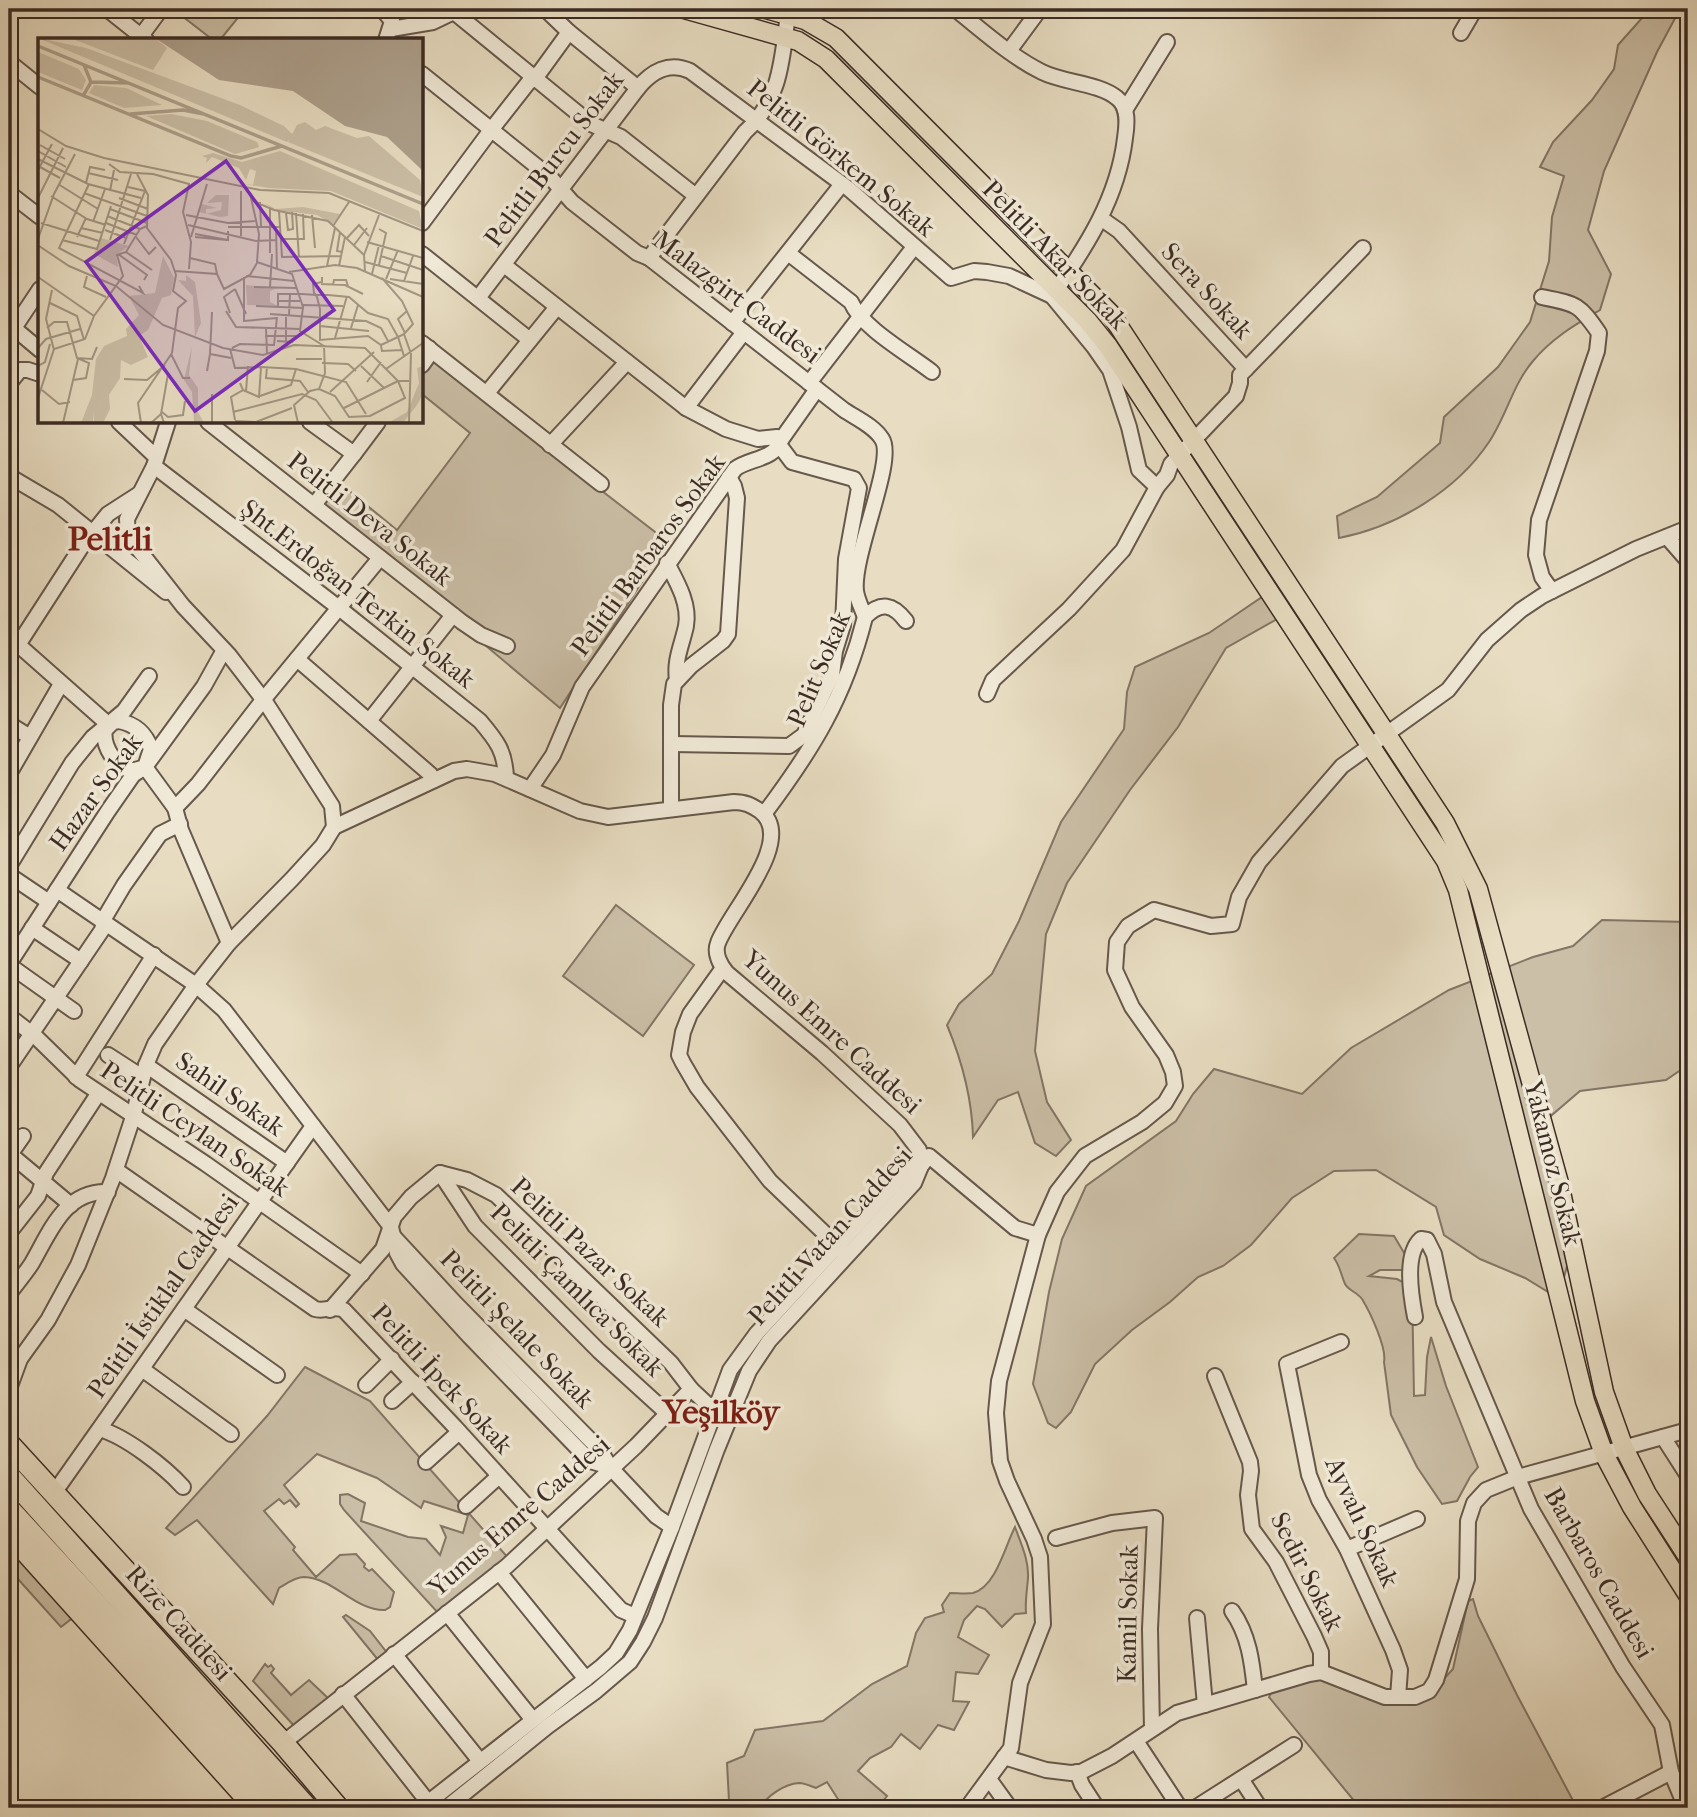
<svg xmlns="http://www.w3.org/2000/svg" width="1697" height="1817" font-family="'IM FELL French Canon',serif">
	<rect width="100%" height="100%" fill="#e8ddc2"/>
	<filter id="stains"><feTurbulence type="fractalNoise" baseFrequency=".00286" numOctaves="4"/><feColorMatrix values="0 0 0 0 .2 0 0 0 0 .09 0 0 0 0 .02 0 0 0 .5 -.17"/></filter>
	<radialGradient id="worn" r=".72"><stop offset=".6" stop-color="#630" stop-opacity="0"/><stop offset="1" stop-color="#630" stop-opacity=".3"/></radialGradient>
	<g fill="#cbbfa7" stroke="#837566" stroke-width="2">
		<polygon points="173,9 245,9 220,40 213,40"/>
		<path d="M1650,9H1680L1657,52L1604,171L1588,230L1611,274L1600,310C1575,325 1552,338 1533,361C1513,384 1506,417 1489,442C1457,490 1397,527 1339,538L1337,516L1377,497L1440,443L1444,417L1498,367L1530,322L1549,261L1552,217L1564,176L1540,167L1553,142L1592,100L1614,69L1618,45Z"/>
		<polygon points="430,358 668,542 560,708 318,505 337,481 397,530 470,433 422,394 422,371"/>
		<path d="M1265,595L1279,618L1226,648L1178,727L1130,790L1067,883L1046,934L1035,1051L1047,1102L1071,1140L1056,1156L1035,1143L1018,1092L998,1100L973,1137C972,1097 962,1061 947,1025L959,1004L992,974L1019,921L1061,822L1124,729L1127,692L1135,667L1209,633Z"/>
		<polygon points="616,905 694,965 643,1036 563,976"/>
		<polygon points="1602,920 1688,922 1688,1065 1666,1080 1580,1091 1545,1121 1568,1263 1558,1298 1525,1278 1480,1259 1444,1235 1436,1207 1376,1170 1334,1171 1292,1198 1251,1245 1223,1266 1198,1277 1170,1302 1132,1330 1095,1364 1071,1412 1056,1428 1048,1423 1033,1384 1049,1292 1062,1239 1086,1186 1176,1121 1193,1094 1214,1069 1302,1094 1351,1048 1449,990 1533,957 1573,946"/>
		<path d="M1359,1234L1394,1236L1406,1256L1408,1270H1380L1369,1276L1397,1279L1412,1287L1414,1396L1425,1395L1427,1357L1431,1337L1446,1386L1478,1467L1470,1477L1457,1501L1442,1504L1417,1467L1391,1415L1384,1362C1387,1348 1370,1312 1362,1299C1357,1292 1349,1291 1345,1284C1341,1275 1340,1266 1334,1258Z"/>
		<path d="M305,1367L370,1401L510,1560L439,1614L344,1510L340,1504V1495L348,1494L365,1503L361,1521L408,1537L426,1539L440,1555L446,1537L441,1526L463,1533L468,1515L424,1501L421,1508L377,1478L317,1454L284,1485L299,1504L296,1507L290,1500L284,1504L279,1499L264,1511L295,1547L293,1550L316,1577L340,1555L356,1554L365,1564L364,1567L369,1571L372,1569L394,1592L390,1607L385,1610C355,1611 334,1578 304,1577C295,1577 286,1584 279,1588L273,1604L197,1520L175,1535L166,1528L267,1416Z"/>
		<path d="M1015,1527C1021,1544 1029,1560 1028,1578C1027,1591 1025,1601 1026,1613L1015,1614L1002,1627L985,1609L977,1606L964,1620L958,1637L989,1655L978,1674L956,1672L953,1701L969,1702L954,1730L938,1725L920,1749L901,1734L891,1747L870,1758L858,1771L887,1796L878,1808L843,1807L827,1782L816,1788C811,1786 804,1783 799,1783C784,1784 767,1796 760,1808H714V1806L729,1801L727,1763L744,1756L755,1730L823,1721L872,1684L907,1666L916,1633L925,1618L944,1612L942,1605L950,1593C957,1593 966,1594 973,1593C996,1587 1005,1546 1015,1527Z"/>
		<polygon points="9,1541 75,1616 61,1627 9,1569"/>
		<polygon points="1473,1599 1478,1616 1517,1695 1577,1808 1360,1808 1269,1697 1272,1691 1319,1676 1419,1699 1433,1691 1453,1669 1468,1601"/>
		<polygon points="346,1615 370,1631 388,1654 379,1661 343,1617"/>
		<polygon points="265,1664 268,1667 271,1665 274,1669 271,1673 291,1695 309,1680 330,1700 297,1729 253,1681"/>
	</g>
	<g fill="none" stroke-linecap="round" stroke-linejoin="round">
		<defs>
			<g id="minor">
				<polyline points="107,9 146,40"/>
				<polyline points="382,9 392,21 386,40"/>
				<polyline points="545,9 569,32 638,88"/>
				<path d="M955,9C983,31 1010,56 1042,72C1064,83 1099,83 1117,98C1129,107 1127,125 1125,138C1118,198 1086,247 1052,296"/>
				<polyline points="454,12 591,124 621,137 696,196"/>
				<polyline points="391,29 433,22 460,9"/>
				<polyline points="1461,33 1475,9"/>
				<polyline points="138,40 161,9"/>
				<polyline points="1009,51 1040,9"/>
				<polyline points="9,62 40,87"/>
				<path d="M422,74L550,177L572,202L637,253L649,258L844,410C856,418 874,426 882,439C896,460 852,555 856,591C857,599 862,609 865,617"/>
				<polyline points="1125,110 1167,42"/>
				<polyline points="9,193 40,217"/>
				<polyline points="1102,219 1119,231 1246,369 1363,248"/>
				<polyline points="422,223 491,130 528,83 540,72 569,32"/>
				<path d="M788,253L851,302C862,328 909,354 932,372"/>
				<polyline points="422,254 530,340"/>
				<path d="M649,258L745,132C781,100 782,59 788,14"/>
				<path d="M504,265L686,408L726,429L758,439L777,437L781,440C775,460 749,458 735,469L582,687L553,755L530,789"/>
				<path d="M1542,297C1577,304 1579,304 1599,333L1597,351L1539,520L1536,555L1542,577L1552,591"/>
				<path d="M478,298L638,88C651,72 669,61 690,71L849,189L951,278L974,271L987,272L1009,276L1052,296L1094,347L1110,370L1129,427L1139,470L1157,487"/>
				<polyline points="732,323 842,184"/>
				<polyline points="9,324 40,350"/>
				<polyline points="9,329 14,328 40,289"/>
				<polyline points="422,343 601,484"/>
				<polyline points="422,365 427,358 429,348"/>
				<polyline points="809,383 914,247"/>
				<polyline points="9,384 20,370 28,370 40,374"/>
				<polyline points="487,393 557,307"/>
				<polyline points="686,408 744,332"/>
				<polyline points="119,422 156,457"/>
				<polyline points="208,422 462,622 481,635 507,646"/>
				<polyline points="310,422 354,454 378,422"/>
				<polyline points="781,440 817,389"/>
				<polyline points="550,445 627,362"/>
				<path d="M154,466L339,608L480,721C497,741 505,751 506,778"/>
				<polyline points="9,476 58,505 166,592"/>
				<polyline points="314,505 354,454"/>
				<polyline points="1667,537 1688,561"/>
				<path d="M667,563C677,582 690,604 686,626C682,645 674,660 677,680"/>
				<polyline points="9,639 23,649 109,725"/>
				<polyline points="18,645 82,546 108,514 139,494"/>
				<polyline points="297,659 430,774 434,780"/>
				<polyline points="987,694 993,680 1069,609 1123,550 1157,487 1167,475 1171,464 1236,396 1240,383 1240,375 1246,369"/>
				<path d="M119,721C135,724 146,734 151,749L145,767C142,768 136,770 133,770C116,770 102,745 105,730L113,722Z"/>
				<polyline points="369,721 453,615"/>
				<polyline points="9,724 30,737"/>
				<polyline points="672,744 789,746 804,735 832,675 835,651 843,625 846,559 859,488 854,479 792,462 780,446"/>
				<polyline points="145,767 175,808 181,830 229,943"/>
				<polyline points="9,774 61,684"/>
				<polyline points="175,808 198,784 263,700 380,558"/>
				<polyline points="671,809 671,705 674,684 691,666 723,641 728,634 737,498 734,486 729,477"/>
				<path d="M764,814C813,749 845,697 865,617C881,601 893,604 906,621"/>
				<path d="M334,827L454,771L467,769L495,774L580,811L608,817L734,802C745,802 751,805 760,811C798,839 728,914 718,943C714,953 720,965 727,973L822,1053L900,1125L919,1150L921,1166"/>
				<polyline points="9,866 72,763 93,737 124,711 149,676"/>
				<polyline points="9,875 49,902"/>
				<polyline points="57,890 196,985 224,1010 391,1227 397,1253 403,1264 469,1336 590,1461 610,1467"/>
				<polyline points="32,928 81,961"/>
				<polyline points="9,964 108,811 133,775 145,767 204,686 224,650"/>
				<polyline points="9,965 74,1011"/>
				<polyline points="723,968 690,1014 683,1032 679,1055 683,1063 697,1087 770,1181 843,1251"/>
				<polyline points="9,1016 36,1037 80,1080 206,1164 362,1274"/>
				<polyline points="108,1055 142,1077"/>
				<polyline points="146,1065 287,1163"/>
				<polyline points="9,1067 102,930 105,917 124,885 160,834 180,824"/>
				<polyline points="76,1077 154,955"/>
				<polyline points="10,1154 71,1205"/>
				<polyline points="9,1156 23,1136"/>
				<path d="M116,1170L315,1309C325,1312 334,1305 344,1310L455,1427L621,1610L635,1616"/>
				<polyline points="440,1173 467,1180 496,1195 671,1363 691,1389"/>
				<polyline points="9,1233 38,1196 46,1173 98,1094"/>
				<polyline points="394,1237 456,1304 600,1450 610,1467 656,1516 672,1527"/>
				<path d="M9,1294C16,1284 25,1274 32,1263C50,1232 65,1190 108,1192"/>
				<polyline points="184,1309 277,1375"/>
				<polyline points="330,1310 383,1249 394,1217 411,1197 440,1173 475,1226 599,1351 667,1413"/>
				<path d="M1415,1317C1411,1296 1404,1254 1421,1239L1427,1240L1434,1254L1444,1302L1531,1509L1623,1667L1662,1725L1671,1772L1686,1808"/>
				<polyline points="1341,1342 1287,1364 1309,1475 1319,1500 1347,1549 1393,1650 1400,1670 1398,1697"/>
				<polyline points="9,1350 20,1359"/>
				<polyline points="142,1369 231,1434"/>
				<polyline points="1215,1376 1250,1462 1251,1471 1248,1495 1252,1529 1276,1562 1314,1636 1321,1652 1321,1672"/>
				<polyline points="366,1385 392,1359"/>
				<polyline points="9,1389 20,1359 48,1320 78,1265 113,1178 133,1117 146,1065 155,1044 196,985 229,943 292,879 323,845 334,827 332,806 266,703 229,655 183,606 128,536 127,519 154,466 168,422"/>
				<polyline points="392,1401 413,1382"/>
				<path d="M100,1429C126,1437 164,1466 183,1487"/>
				<polyline points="1663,1437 1688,1476"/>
				<polyline points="426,1462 459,1432"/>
				<polyline points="54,1493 313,1126"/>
				<polyline points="466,1506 499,1476"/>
				<polyline points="1056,1538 1112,1523 1155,1518 1150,1629 1152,1729"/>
				<polyline points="1347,1549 1417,1519"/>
				<polyline points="499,1572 586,1679"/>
				<path d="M1232,1611C1249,1635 1252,1662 1255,1690"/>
				<polyline points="447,1613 533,1720"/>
				<polyline points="1197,1618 1205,1705"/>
				<polyline points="394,1654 480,1761"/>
				<polyline points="343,1694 428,1802"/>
				<polyline points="1136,1741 1180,1808"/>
				<polyline points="283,1743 507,1566 636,1446 691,1389 721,1417"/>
				<polyline points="1004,1757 1046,1770 1071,1773 1081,1772 1112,1756 1177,1713 1309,1674 1321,1672 1385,1697 1415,1697 1429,1691 1436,1680 1467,1579 1468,1521 1474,1503 1486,1490 1518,1477 1688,1430"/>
				<polyline points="1077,1772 1082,1785 1097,1808"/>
				<polyline points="989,1779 1010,1808"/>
				<polyline points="1241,1779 1260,1808"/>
				<polyline points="421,1808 601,1667 616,1653 630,1630 672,1527 730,1370 757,1333 906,1172 912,1167 921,1166"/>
				<polyline points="446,1808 548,1726 596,1691 630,1662 643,1642 655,1618 717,1449 749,1371 769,1341 914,1183 921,1166 929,1156 1015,1228 1038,1235"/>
				<polyline points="967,1808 1011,1748 1020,1683 1043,1624 1040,1557 1034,1539 1007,1481 1000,1461 996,1413 999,1381 1038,1235 1057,1192 1085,1156 1142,1122 1165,1103 1175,1086 1173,1072 1166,1055 1132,1007 1115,970 1117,942 1128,926 1154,910 1211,926 1232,924 1239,897 1259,862 1342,766 1448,690 1487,640 1521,610 1542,596 1636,549 1688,528"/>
				<polyline points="1195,1808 1294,1745"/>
				<polyline points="1602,1808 1671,1772"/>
			</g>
			<g id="major">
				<polyline points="684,9 798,41 826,59 1087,320 1108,346 1446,861 1458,890 1585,1401 1604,1454 1632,1507 1688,1595"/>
				<polyline points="766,9 805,20 836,38 1110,313 1445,823 1478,889 1559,1183 1604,1392 1624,1448 1647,1494 1688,1557"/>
			</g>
			<g id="highway">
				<polyline points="9,1444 283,1743 338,1808"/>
				<polyline points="9,1476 307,1808"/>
				<polyline points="9,1509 283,1808"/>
				<polyline points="9,1533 256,1808"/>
			</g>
		</defs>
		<use href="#minor" stroke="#66584c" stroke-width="18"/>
		<use href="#major" stroke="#3b2b24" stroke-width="21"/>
		<use href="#highway" stroke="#3b2b24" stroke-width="24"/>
		<use href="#minor" stroke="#f0e9d7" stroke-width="14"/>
		<use href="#major" stroke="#e8ddc2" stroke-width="18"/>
		<use href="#highway" stroke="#e8ddc2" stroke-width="21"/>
	</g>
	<g text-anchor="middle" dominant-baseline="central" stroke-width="7" stroke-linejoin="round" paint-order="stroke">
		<g font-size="26" fill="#3b2b24" stroke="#f0e9d7">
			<text transform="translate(841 158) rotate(39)">Pelitli Görkem Sokak</text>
			<text transform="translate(554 159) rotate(-53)">Pelitli Burcu Sokak</text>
			<text transform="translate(1055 255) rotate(46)">Pelitli Akar Sokak</text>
			<text transform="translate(1207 291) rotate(47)">Sera Sokak</text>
			<text transform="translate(737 297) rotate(37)">Malazgirt Caddesi</text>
			<text transform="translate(370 519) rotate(38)">Pelitli Deva Sokak</text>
			<text transform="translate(648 555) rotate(-54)">Pelitli Barbaros Sokak</text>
			<text transform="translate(358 594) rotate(38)">Şht.Erdoğan Terkin Sokak</text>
			<text transform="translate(819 669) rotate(-67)">Pelit Sokak</text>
			<text transform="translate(96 792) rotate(-54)">Hazar Sokak</text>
			<text transform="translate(832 1032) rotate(42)">Yunus Emre Caddesi</text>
			<text transform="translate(230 1094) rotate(35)">Sahil Sokak</text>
			<text transform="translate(195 1129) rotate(34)">Pelitli Ceylan Sokak</text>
			<text transform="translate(1553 1163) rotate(76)">Yakamoz Sokak</text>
			<text transform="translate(830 1236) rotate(-48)">Pelitli Vatan Caddesi</text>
			<text transform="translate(590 1252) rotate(43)">Pelitli Pazar Sokak</text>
			<text transform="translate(577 1290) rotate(45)">Pelitli Çamlıca Sokak</text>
			<text transform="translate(163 1296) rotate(-55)">Pelitli İstiklal Caddesi</text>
			<text transform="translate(517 1329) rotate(46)">Pelitli Şelale Sokak</text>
			<text transform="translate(442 1379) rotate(47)">Pelitli İpek Sokak</text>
			<text transform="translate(519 1516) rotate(-41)">Yunus Emre Caddesi</text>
			<text transform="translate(1362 1522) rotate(65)">Ayvalı Sokak</text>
			<text transform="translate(1307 1572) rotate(63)">Sedir Sokak</text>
			<text transform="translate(1599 1573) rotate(60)">Barbaros Caddesi</text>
			<text transform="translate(1128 1614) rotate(-89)">Kamil Sokak</text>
			<text transform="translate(179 1623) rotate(48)">Rize Caddesi</text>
		</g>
		<g font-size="33" font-weight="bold" fill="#7a1f14" stroke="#f0e9d7">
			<text x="110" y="539">Pelitli</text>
			<text x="721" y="1412">Yeşilköy</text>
		</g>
	</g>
	<g transform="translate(38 38)">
		<rect width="385" height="385" fill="#e8ddc2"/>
		<path d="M0,0L48,10L202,67L246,88L255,97L249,104ZM32,0H117L129,10L115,32ZM0,14L41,31L48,42L44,52L0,34ZM56,47L88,50L124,67L86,70L51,55ZM133,76L169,83L219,104L221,109L197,116L108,78ZM267,84L278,92L287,88L319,100L331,98L382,142L385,159L250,104L259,87ZM242,113L381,173L385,191L293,153L231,150L194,144L215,147L218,133L212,131L208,142L201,130L174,119L168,125L169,120L164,118L175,115L204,124ZM178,157H191L190,178L182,179L161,174L164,166L179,170L168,171V176L183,172L184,164L169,165ZM227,165L237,171L265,169L302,176L295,186L279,177L236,172ZM63,200L91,208L78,217L80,229L56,216ZM125,218L136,240L133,257L124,260L110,292L101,298L110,319L93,327L83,322L82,340L71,357L72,371L65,385H56V373L55,385H43L54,357L58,321L66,308L89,298L88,291L101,277L91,258L117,255ZM148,237L157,244L163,285L157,299L155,258L140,242L148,243ZM208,247L240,250L232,253V264L240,268L209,267ZM154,308L151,337L160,350V374L166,385H156L154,354L146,342ZM385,328V356L379,367L365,385H350L369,374L381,345L379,330Z" fill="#cbbfa7"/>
		<path d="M117,0H385V133L349,99L307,88L255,53L181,42Z" fill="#ada08c"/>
		<path fill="none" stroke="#ada08c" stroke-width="3.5" d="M0,8L385,166M0,39L193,118L203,120L244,108M53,44L90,45M45,58L53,44L46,27M92,76L145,72L166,76"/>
		<path fill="none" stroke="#a39683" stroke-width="2" d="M0,91L28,108L66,120L222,152L291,155L385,193M2,107L27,121M0,113L28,129M0,121L50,146L103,160M71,126L82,134L115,136L151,146L145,174L153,204L151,231M2,129L22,140M0,132L14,106M50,135L80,142M99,136L110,157L109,190L133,222L138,237L135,253L148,263L140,270L134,315L100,365L103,385M48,145L52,129L67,132M20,146L60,171M51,146L21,210L105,255L101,248M72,153L76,132M203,153V198M46,155L109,178M212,155L221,196L219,224L254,236L265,269L262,293L286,308L287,335L281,351L272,353L256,367L260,385M13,158L49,181L68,187M0,160L25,110M81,160L110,171M213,162L236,172L290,183L326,217L327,233M222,164L223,188M232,170V215M72,171L109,185M241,173L244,219L303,218M248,175L250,192L255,191L254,174M258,175L261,220M148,177L190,185L217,183M274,177L277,210M69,178L102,191M55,184L67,151M3,185L61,203M68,185L99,197M150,187L218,203L238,202M295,188L311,164M190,189H242M238,189L239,232M43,190L65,195M341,191L348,195L341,227M67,192L88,200M302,194L299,213L304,214M157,196L190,202V193M39,199L48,180M98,199L111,216L118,209M153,199L169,146M157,199L189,202M309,200L321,187L331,198M0,201L16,156L37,116M244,201H266L265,176M24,202L59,211L73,168M72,202L93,136M329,204L385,220M86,206L107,153L90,149M316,207L329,190M1,208L31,228L78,248L125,287L185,310L225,317L256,307L327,310L360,343M88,214L114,232M80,216L109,237L106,242M326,217L341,177M343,218L385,232M152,220L177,226L179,236M327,224L369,235M289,228L297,190M301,228L307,199M137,233L179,236L186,251L212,237L219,225M251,234L297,227L319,230L385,259M334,236L341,207M49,238L46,249L68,259M208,238L256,243M0,239L56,278M206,239V283L239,280M344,240L364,263L375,286L366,296L372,313M348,241L360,212M352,241L385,246M366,243L375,218M283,246L307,247L325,256M295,247L296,242H308L310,248M216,249L258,250M232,249L234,216M197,251L208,276M14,252L8,281L16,312M240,263H262M12,265L39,278L46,302M265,267L305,268M218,268L266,270M240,269V256H264L278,257H290L311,259L330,275L350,281L360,299L343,307L330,298L282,302V271L279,259L278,257L276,255L275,246L284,244V239M188,273L198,289L262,291M192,275L186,259L197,251M232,276L328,283L343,290L350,303M251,277L252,256M282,288L331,293M9,290L16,284H29L39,320L51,325L48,340L35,342M228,290L229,315M313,290L320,267M367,295L360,281L369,273M366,296L360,299L366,318M227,298H258M297,300L309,258M239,303L254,304L258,298M248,303V276M343,308L344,313L364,312M0,310L8,301L42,291M194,310L202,306L236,307L239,279M192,311L197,330L223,329L221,359L205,352M133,316L145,340H152M172,316L174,274M39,320L54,321L59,309M258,321H284M284,325L310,326L318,333M0,328L7,324L12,306M323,328L346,350M223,329L258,331L308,344L328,376M229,329L228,340L262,343L270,354M348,331L385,305M169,333L172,316L193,320M86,341L109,342L127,327M329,344L343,324M281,351L297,358L311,379L332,378L367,360L360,343H371M4,352L21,366L32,364M208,353L210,328M292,354L336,314M222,358L253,347L258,331M0,360L16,311L47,301L56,278L85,238L79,217L88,214L102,191L109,188M306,370L360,343M124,374L130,379L145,377L147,363M195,374L264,356L278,362L295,385M123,376L130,336L125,331M197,382L193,359L205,352L202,345M197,383L218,384L254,370M25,385L40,321M113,385L123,376L126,385M174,385V356M371,385L373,315"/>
		<path fill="#7b2cbf" fill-opacity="0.15" stroke="#7b2cbf" stroke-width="3.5" d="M188,123L296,272L157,373L48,224Z"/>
		<rect width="385" height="385" fill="none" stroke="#3b2b24" stroke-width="3.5"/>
	</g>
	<rect width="1697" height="1817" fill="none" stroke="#e8ddc2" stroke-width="35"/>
	<rect x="10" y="10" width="1676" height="1796" fill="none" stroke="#3b2b24" stroke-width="3.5"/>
	<rect x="18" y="18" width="1662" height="1782" fill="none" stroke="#3b2b24" stroke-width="2"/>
	<rect width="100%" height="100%" filter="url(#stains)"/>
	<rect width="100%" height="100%" fill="url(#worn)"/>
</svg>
